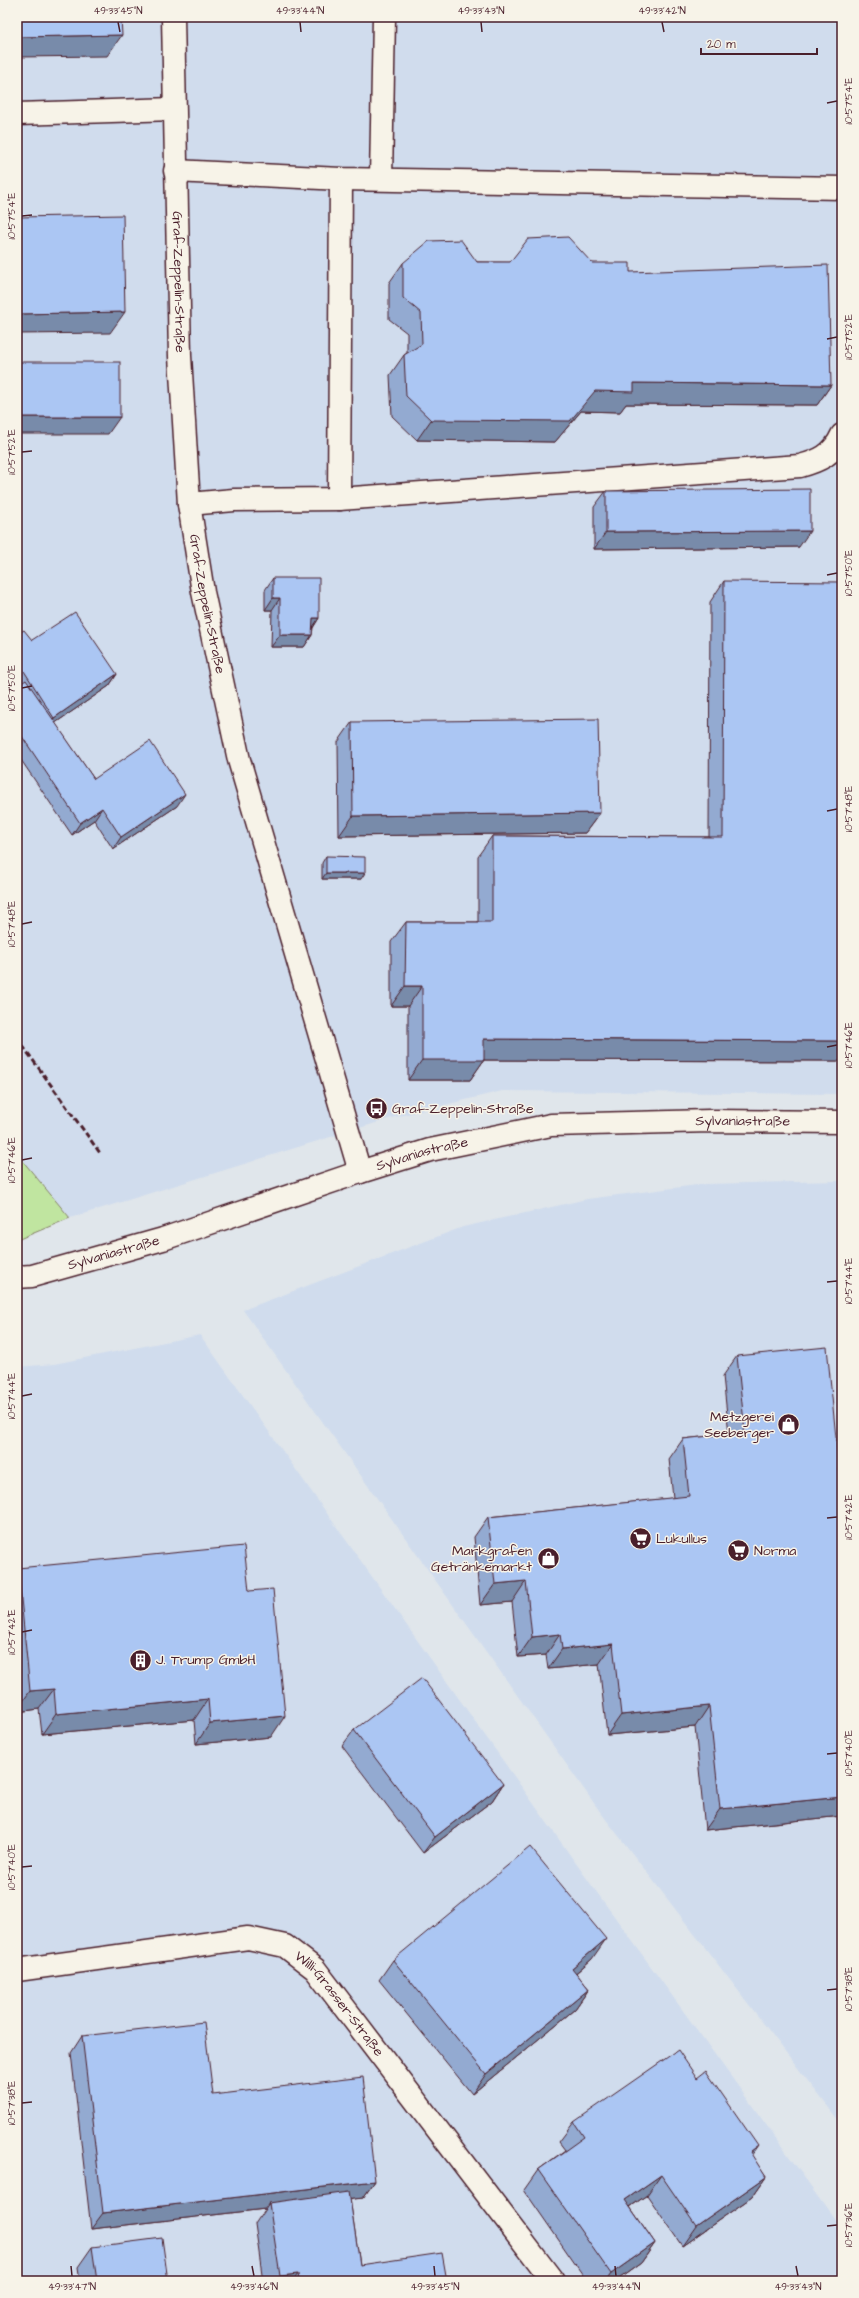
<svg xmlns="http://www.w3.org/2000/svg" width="859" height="2298" font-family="'Architects Daughter',sans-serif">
	<rect width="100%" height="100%" fill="#e0e6eb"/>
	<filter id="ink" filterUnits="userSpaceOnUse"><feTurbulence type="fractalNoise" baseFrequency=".025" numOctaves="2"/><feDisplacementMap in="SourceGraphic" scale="8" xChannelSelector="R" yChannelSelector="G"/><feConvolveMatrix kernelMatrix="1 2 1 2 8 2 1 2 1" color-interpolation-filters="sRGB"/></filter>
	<g filter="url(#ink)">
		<g fill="#d0dced">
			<polygon points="17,17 842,17 842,1094 502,1091 395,1117 70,1218 17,1154"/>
			<polygon points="842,1181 842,2125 601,1813 243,1310 463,1227 587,1199 705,1184"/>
			<polygon points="200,1335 590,1883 842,2229 842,2281 21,2281 17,2250 17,1367 54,1364"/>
		</g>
		<polygon fill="#c0e5a0" stroke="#858266" points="17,1154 70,1218 17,1240"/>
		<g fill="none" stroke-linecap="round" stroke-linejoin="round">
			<defs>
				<g id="minor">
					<path id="s1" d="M173,17L180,356L189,504L203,592L239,760L360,1172"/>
					<polyline points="17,114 174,109"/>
					<polyline points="175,171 341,179 842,188"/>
					<polyline points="381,179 384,17"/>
					<polyline points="339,499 341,179"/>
					<path d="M189,504L234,500L339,499L800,466C819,461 833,455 842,435"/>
					<path id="s2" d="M17,1277L32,1276L163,1239L360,1172L430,1150L551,1125L710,1121L842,1122"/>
					<path id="s3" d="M17,1970L248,1938L285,1946L315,1969L553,2281"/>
				</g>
			</defs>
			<use href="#minor" stroke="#4a1f2b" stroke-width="25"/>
			<use href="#minor" stroke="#f7f3e8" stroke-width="22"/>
			<polyline stroke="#4a1f2b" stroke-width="3" stroke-dasharray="6 3" stroke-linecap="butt" points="17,1038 100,1153"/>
		</g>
		<g fill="#93aad1" stroke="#4a1f2b">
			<polygon points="477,262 592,263 630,272 831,385 817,405 626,404 620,412 581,411 555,442 417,440 392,416 390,375 404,355 407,353 407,333 389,319 389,283 403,263"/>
			<polygon points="606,491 799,547 594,549 594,507"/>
			<polygon points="273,578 319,618 313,628 312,635 304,647 271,647 272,610 265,610 265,590"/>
			<polygon points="724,581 842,1061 484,1060 470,1080 408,1080 408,1006 391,1006 391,942 406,922 478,922 478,856 492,836 709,837 710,602"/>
			<polygon points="17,634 117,674 109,686 55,723 94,779 177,806 113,849 94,820 72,835 17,754"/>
			<polygon points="352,722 600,813 585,833 339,836 338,742"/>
			<polygon points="326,856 361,879 322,879 322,863"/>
			<polygon points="737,1356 842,1498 842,1816 705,1830 695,1727 607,1735 599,1664 548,1669 546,1655 518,1657 512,1602 480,1605 474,1537 488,1517 673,1498 669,1459 683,1439 729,1434 723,1376"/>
			<polygon points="18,1568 249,1591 271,1737 196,1744 194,1720 42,1734 39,1709 17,1712 17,1569"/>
			<polygon points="354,1730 503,1784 492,1801 423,1853 342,1746"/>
			<polygon points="592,1959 576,1973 589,1989 575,2009 472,2094 379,1980 393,1960"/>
			<polygon points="82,2036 213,2095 375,2181 363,2198 350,2199 360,2265 447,2281 263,2281 255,2224 265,2209 91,2229 71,2053"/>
			<polygon points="697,2078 766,2177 752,2197 682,2246 647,2195 630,2207 655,2243 641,2263 616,2281 587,2281 524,2190 538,2170 565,2150 559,2142 574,2122"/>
			<polygon points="92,2247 168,2281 80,2281 78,2267"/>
		</g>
		<g fill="#788baa" stroke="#4a1f2b">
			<polygon points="122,35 107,56 17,57 17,37"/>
			<polygon points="125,312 110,333 17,334 17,314"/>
			<polygon points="634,383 831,385 817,405 626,404 620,412 581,411 555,442 417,440 431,420"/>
			<polygon points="17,417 120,417 108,434 17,434"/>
			<polygon points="810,531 799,547 594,549 606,532"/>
			<polygon points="273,598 280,598 272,610 265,610"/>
			<polygon points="313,618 319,618 311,630"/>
			<polygon points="280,635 312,635 304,647 271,647"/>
			<polygon points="117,674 109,686 45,730 54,718"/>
			<polygon points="185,794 177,806 113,849 121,837"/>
			<polygon points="102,808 94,820 72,835 80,823"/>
			<polygon points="600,813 585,833 339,836 353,816"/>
			<polygon points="326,873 365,873 361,879 322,879"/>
			<polygon points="405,986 422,986 408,1006 391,1006"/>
			<polygon points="484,1039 842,1041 842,1061 484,1060 470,1080 408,1080 422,1060"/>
			<polygon points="526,1581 512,1602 480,1605 495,1584"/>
			<polygon points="560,1634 546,1655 518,1657 532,1637"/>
			<polygon points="613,1644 599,1664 548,1669 562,1649"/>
			<polygon points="54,1689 39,1709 17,1712 17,1710 30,1691"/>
			<polygon points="208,1699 194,1720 42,1734 56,1714"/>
			<polygon points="709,1706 695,1727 607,1735 621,1715"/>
			<polygon points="285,1716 271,1737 196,1744 210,1723"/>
			<polygon points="503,1784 492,1801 423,1853 435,1837"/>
			<polygon points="842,1797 842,1816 705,1830 720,1809"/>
			<polygon points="606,1939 592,1959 558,1988 572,1968"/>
			<polygon points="589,1989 575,2009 472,2094 486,2074"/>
			<polygon points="758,2146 744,2166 750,2152"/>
			<polygon points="661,2175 647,2195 611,2220 625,2200"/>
			<polygon points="766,2177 752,2197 682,2246 696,2226"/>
			<polygon points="375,2181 363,2198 270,2209 269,2203 265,2209 91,2229 103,2213"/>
			<polygon points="655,2243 641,2263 616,2281 606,2281 611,2274"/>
			<polygon points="298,2274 293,2281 277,2281 280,2276"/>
		</g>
		<g fill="#abc6f3" stroke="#4a1f2b">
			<polygon points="17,17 121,17 122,35 17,37"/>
			<polygon points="123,215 125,312 17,314 17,217"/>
			<polygon points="568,237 592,263 630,263 630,272 828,265 831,385 634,383 634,392 595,391 570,421 431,420 406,396 404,355 422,344 421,313 403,298 403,263 429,241 461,240 477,262 510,262 528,239"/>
			<rect x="17" y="362" width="103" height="55"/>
			<polygon points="810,489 810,531 606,532 606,491"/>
			<polygon points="273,578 319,578 319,618 313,618 312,635 280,635 280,598 273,598"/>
			<polygon points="724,581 842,582 842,1041 484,1039 484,1060 422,1060 422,986 405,986 406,922 492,922 492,836 723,837"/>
			<polygon points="75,612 117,674 54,718 17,660 17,634 24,630 32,640"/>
			<polygon points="26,680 94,779 150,741 185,794 121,837 102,808 80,823 17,729 17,686"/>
			<polygon points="598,719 600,813 353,816 352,722"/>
			<polygon points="326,856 365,857 365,873 326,873"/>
			<polygon points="827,1347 842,1498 842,1797 720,1809 709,1706 621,1715 613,1644 562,1649 560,1634 532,1637 526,1581 495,1584 488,1517 689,1496 683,1439 745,1432 737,1356"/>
			<polygon points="244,1546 249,1591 273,1589 285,1716 210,1723 208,1699 56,1714 54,1689 30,1691 18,1568"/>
			<polygon points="422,1678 503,1784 435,1837 354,1730"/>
			<polygon points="530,1847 606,1939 572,1968 589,1989 486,2074 393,1960"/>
			<polygon points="204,2022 213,2095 363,2077 375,2181 103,2213 82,2036"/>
			<polygon points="678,2050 697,2078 706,2071 758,2146 750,2152 766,2177 696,2226 661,2175 625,2200 655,2243 611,2274 538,2170 584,2137 574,2122"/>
			<polygon points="349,2192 360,2265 442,2253 447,2281 299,2281 298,2274 280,2276 269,2203"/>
			<polygon points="162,2238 168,2281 97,2281 92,2247"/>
		</g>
	</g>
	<path fill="none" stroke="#4a1f2b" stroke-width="1.5" d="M118,22L120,32M300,22L301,32M481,22L482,32M662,22L664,32M827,103L837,101M22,216L32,215M827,339L837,337M22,452L32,451M827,575L837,573M22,688L32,686M827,811L837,809M22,924L32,922M827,1047L837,1045M22,1160L32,1158M827,1282L837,1281M22,1396L32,1394M827,1518L837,1517M22,1632L32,1630M827,1754L837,1753M22,1867L32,1866M827,1990L837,1989M22,2103L32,2102M827,2226L837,2225M71,2266L72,2276M252,2266L254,2276M434,2266L435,2276M615,2266L616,2276M796,2266L798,2276"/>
	<defs>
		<symbol id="bus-disc" viewBox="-11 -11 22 22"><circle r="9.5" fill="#4a1f2b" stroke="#f7f3e8"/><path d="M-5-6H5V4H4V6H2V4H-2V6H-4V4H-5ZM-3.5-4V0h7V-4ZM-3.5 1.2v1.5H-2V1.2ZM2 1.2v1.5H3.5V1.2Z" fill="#fff"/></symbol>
		<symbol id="shop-disc" viewBox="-11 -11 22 22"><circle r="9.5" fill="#4a1f2b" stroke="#f7f3e8"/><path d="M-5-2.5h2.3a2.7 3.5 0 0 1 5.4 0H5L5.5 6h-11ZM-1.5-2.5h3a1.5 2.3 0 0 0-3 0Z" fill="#fff"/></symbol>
		<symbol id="supermarket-disc" viewBox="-11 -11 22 22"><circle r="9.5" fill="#4a1f2b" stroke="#f7f3e8"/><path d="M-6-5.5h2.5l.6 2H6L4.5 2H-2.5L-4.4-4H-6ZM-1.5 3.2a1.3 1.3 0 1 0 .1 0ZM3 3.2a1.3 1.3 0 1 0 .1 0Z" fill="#fff"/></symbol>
		<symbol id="building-disc" viewBox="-11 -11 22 22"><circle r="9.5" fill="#4a1f2b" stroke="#f7f3e8"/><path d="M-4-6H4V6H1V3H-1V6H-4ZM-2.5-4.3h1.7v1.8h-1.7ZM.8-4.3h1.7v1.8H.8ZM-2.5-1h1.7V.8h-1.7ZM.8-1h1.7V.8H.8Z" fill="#fff"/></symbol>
	</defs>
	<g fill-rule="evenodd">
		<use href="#bus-disc" x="364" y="1096" width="25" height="25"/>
		<use href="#shop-disc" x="776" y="1412" width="25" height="25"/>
		<use href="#supermarket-disc" x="628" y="1526" width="25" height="25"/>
		<use href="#supermarket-disc" x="726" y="1538" width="25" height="25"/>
		<use href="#shop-disc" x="536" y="1546" width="25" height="25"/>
		<use href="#building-disc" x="128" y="1648" width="25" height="25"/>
	</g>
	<g text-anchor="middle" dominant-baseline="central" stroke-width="3" stroke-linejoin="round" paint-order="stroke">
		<g font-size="14" fill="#4a1f2b" stroke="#f7f3e8">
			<text stroke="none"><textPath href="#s1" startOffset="265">Graf-Zeppelin-Straße</textPath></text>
			<text stroke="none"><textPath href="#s1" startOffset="589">Graf-Zeppelin-Straße</textPath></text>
			<text stroke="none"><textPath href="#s2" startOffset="748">Sylvaniastraße</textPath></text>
			<text stroke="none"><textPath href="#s2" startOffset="424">Sylvaniastraße</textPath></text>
			<text stroke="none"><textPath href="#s2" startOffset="100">Sylvaniastraße</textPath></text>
			<text stroke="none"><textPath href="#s3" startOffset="351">Willi-Grasser-Straße</textPath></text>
		</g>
		<g font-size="14" fill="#4a1f2b" stroke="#f7f3e8" text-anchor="start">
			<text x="392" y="1109">Graf-Zeppelin-Straße</text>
			<text x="774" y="1417" text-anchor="end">Metzgerei<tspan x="774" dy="16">Seeberger</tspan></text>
			<text x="656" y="1539">Lukullus</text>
			<text x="532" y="1551" text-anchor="end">Markgrafen<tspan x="532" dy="16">Getränkemarkt</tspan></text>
			<text x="754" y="1551">Norma</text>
			<text x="156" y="1660">J. Trump GmbH</text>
		</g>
	</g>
	<rect width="859" height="2298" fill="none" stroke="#f7f3e8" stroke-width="44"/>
	<path d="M701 48v6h116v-6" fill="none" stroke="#4a1f2b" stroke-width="2"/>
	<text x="707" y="48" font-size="12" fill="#4a1f2b" stroke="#f7f3e8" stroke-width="3" paint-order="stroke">20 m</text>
	<rect x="22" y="22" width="815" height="2254" fill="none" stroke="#4a1f2b" stroke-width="1.5"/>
	<g font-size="10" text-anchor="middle" fill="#4a1f2b">
		<text x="118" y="14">49°33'45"N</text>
		<text x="300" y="14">49°33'44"N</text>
		<text x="481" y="14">49°33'43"N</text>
		<text x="662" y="14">49°33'42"N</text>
		<text transform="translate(848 101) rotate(-90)" y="4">10°57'54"E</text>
		<text transform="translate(11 216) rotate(-90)" y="4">10°57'54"E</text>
		<text transform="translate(848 337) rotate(-90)" y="4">10°57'52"E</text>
		<text transform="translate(11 452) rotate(-90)" y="4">10°57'52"E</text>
		<text transform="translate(848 573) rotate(-90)" y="4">10°57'50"E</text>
		<text transform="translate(11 688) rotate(-90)" y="4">10°57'50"E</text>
		<text transform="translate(848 809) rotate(-90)" y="4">10°57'48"E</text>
		<text transform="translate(11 924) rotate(-90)" y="4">10°57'48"E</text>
		<text transform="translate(848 1045) rotate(-90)" y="4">10°57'46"E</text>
		<text transform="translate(11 1160) rotate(-90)" y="4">10°57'46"E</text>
		<text transform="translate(848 1281) rotate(-90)" y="4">10°57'44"E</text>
		<text transform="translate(11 1396) rotate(-90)" y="4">10°57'44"E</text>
		<text transform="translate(848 1517) rotate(-90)" y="4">10°57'42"E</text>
		<text transform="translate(11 1632) rotate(-90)" y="4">10°57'42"E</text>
		<text transform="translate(848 1753) rotate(-90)" y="4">10°57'40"E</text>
		<text transform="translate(11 1867) rotate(-90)" y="4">10°57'40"E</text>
		<text transform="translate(848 1989) rotate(-90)" y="4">10°57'38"E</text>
		<text transform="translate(11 2103) rotate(-90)" y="4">10°57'38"E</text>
		<text transform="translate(848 2225) rotate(-90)" y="4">10°57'36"E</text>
		<text x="72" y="2290">49°33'47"N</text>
		<text x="254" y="2290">49°33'46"N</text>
		<text x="435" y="2290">49°33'45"N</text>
		<text x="616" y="2290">49°33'44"N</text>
		<text x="798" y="2290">49°33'43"N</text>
	</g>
</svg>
